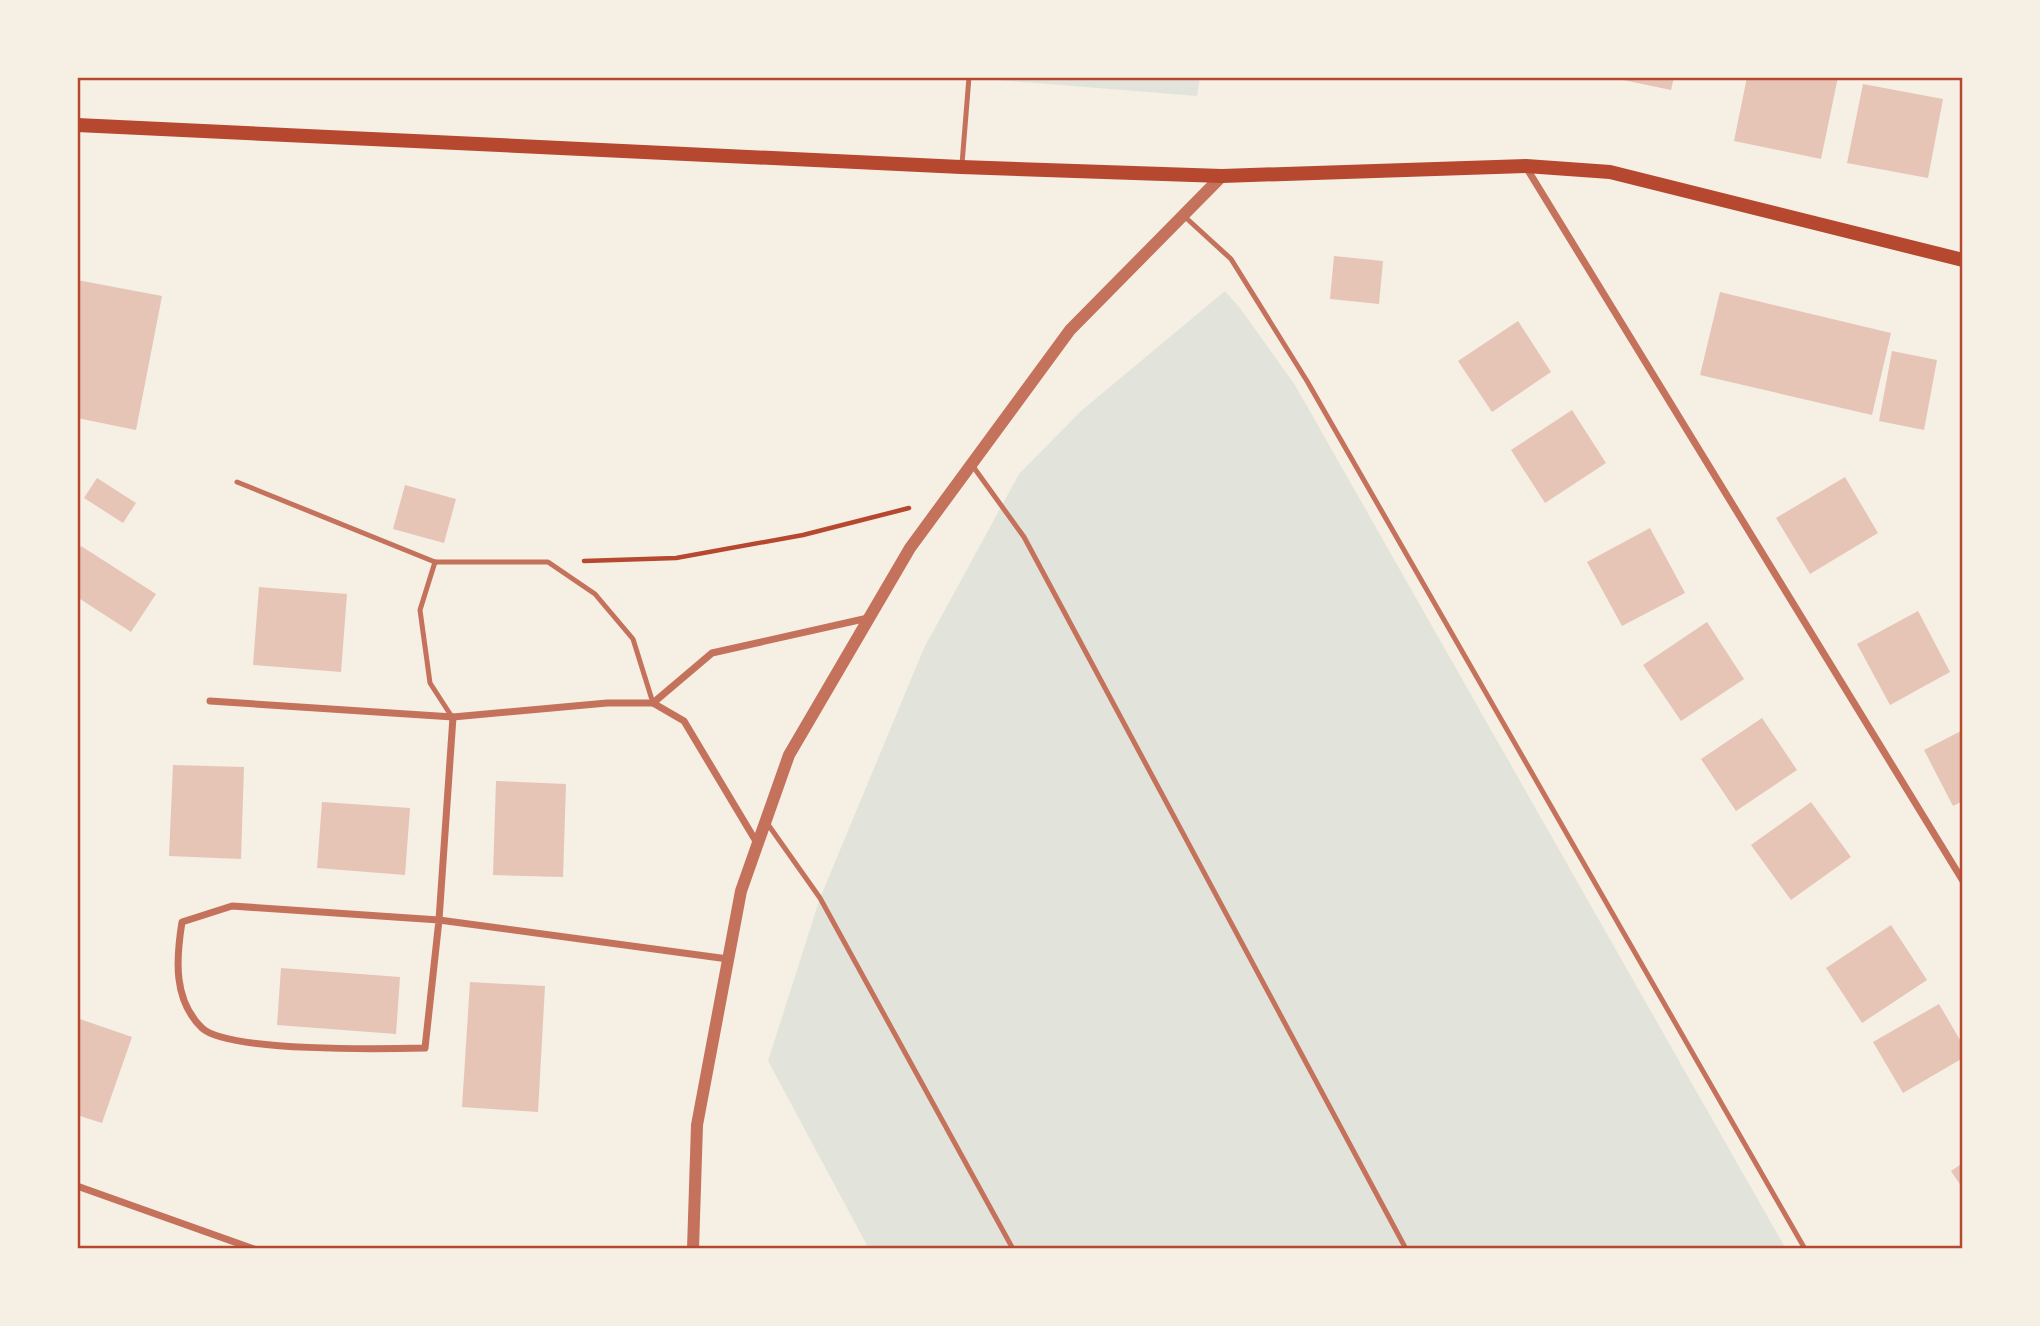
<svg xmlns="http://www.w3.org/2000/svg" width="2040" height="1326" font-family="'Alegreya Sans',sans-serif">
	<rect width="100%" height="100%" fill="#f6efe4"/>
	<g fill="#e2e4dc">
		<polygon points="959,77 1200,77 1197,96"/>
		<polygon points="1225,291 1240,308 1295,385 1786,1249 869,1249 768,1061 820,898 924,648 1019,474 1081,411"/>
	</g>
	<g fill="#e6c5b7">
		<polygon points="1609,77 1674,77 1671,90"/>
		<polygon points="1747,77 1838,77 1821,159 1734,141"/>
		<polygon points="1863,84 1943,99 1928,178 1847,163"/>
		<polygon points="1334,256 1383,261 1379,304 1330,299"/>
		<polygon points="77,280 162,296 136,430 77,418"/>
		<polygon points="1720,292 1891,333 1872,415 1700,375"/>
		<polygon points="1518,321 1551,372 1492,412 1458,361"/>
		<polygon points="1892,351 1937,360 1924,430 1879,421"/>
		<polygon points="1572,410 1606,463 1545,503 1511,450"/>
		<polygon points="1845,477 1878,533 1810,574 1776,518"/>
		<polygon points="97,478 136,503 123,523 84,498"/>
		<polygon points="405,485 456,499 444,543 393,529"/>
		<polygon points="1650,528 1685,593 1622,626 1587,562"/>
		<polygon points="81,546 156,594 131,632 77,597 77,552"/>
		<polygon points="259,587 347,594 341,672 253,665"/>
		<polygon points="1918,611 1950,672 1890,705 1857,644"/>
		<polygon points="1707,622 1744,679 1681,721 1643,665"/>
		<polygon points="1762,718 1797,770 1736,811 1701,759"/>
		<polygon points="1963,730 1963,801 1953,806 1924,750"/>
		<polygon points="173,765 244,767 241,859 169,856"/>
		<polygon points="496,781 566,784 563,877 493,875"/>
		<polygon points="322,802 410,808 405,875 317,868"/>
		<polygon points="1811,802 1851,857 1791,900 1751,845"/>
		<polygon points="1891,925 1927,980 1862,1023 1826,968"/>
		<polygon points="281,968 400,977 396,1034 277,1025"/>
		<polygon points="470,982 545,986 538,1112 462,1107"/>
		<polygon points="1939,1004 1963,1045 1963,1058 1903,1093 1873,1042"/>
		<polygon points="77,1018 132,1037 102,1123 77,1115"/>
		<polygon points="1963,1163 1963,1189 1951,1171"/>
	</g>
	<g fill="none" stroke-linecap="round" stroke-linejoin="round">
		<polyline stroke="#b5482f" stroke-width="4.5" points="584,561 676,558 803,535 909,508"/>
		<g stroke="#c5725c" stroke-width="5">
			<polyline points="962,164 969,77"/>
			<polyline points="1184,216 1231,259 1307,381 1805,1249"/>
			<polyline points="972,465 1024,537 1406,1249"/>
			<polyline points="237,482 435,562 548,562 595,594 633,639 653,703"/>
			<polyline points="435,562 420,610 430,683 452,717"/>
			<polyline points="767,823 820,898 1013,1249"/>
		</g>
		<g stroke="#c5725c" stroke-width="7">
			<polyline points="1526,167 1963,881"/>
			<polyline points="210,701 453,717 607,703 653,703 684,721 757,843"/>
			<polyline points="653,703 712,653 868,618"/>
			<path d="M453,717L439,920L425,1048C386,1049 227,1052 202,1028C173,1000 176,959 182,922L232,906L439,920L728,959"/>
			<polyline points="77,1186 254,1249"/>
		</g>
		<polyline stroke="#c5725c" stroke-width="12" points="693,1249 697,1125 741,891 789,755 910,548 1070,330 1222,176"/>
		<polyline stroke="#b5482f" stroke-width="14" points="77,125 961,167 1222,176 1526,166 1610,172 1963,260"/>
	</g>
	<rect width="2040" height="1326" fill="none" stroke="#f6efe4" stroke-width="158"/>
	<rect x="79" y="79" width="1882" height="1168" fill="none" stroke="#b5482f" stroke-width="2.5"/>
</svg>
